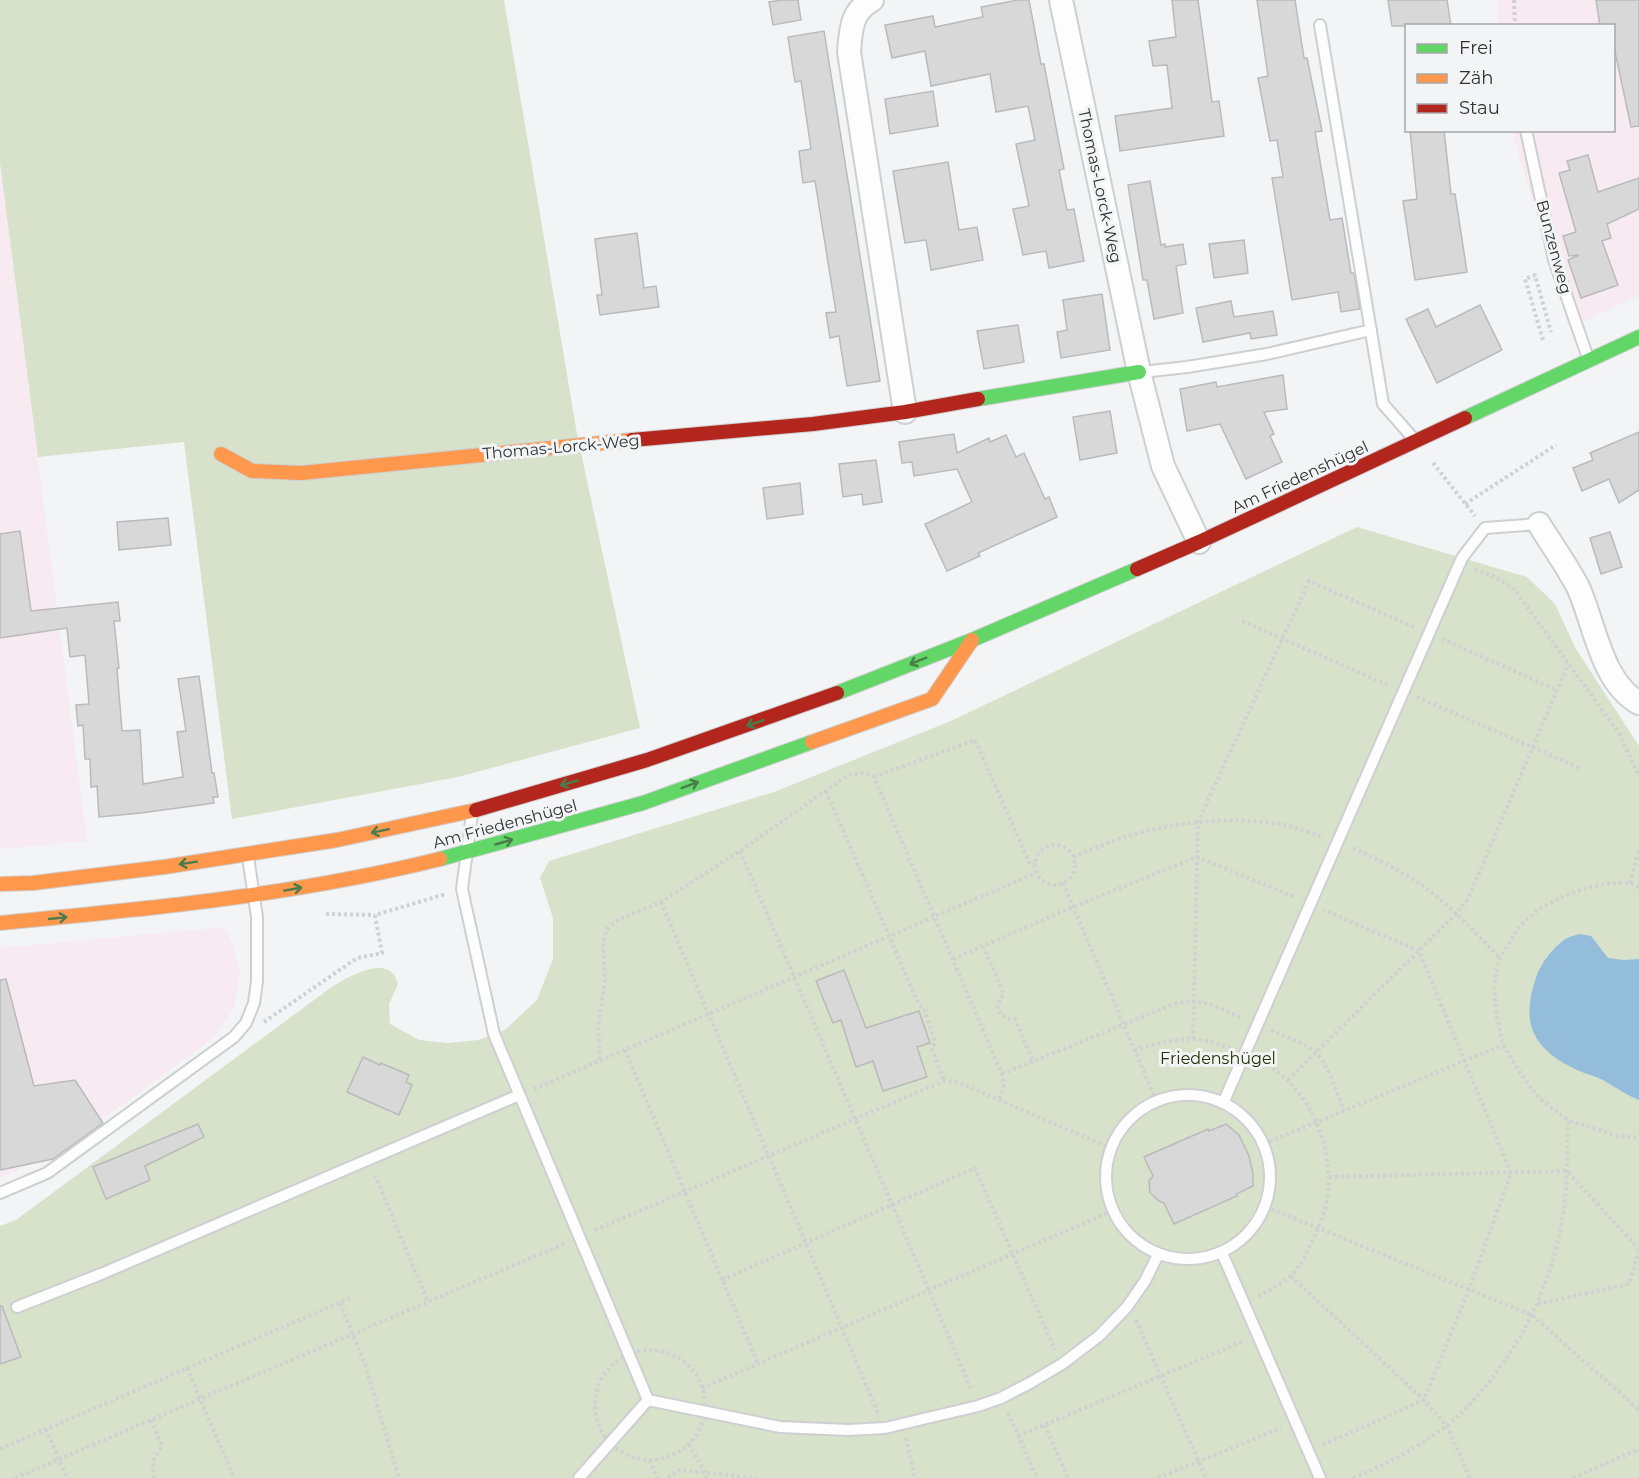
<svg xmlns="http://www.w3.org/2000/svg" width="1639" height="1478" font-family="Montserrat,sans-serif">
	<rect width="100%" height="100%" fill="#f3f4f5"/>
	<g fill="#f7ebf1">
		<polygon points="1498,0 1639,0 1639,296 1569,328 1512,131 1614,130 1614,26 1499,25"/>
		<polygon points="0,163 87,841 0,849"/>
		<polygon points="224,927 232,942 240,971 235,1006 214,1038 58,1152 0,1178 0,948"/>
	</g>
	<g fill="#d8e1ca">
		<polygon points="0,0 504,0 577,434 640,728 458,777 232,819 184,442 38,457 0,163"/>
		<path d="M1357,527L1527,577L1555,604L1576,649L1639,746V1478H0V1226L16,1220L333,986C347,978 381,957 394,975C396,978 397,981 398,984L389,1004L390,1024L419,1040L447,1043L478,1040L505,1030L537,1000L553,959V918L540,878L549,861L774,792L951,721Z"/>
	</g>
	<path fill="#94bddc" d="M1580,934L1591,936L1608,958L1624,960L1639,959V1100C1626,1095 1615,1087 1603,1080C1593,1075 1582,1073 1573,1068C1531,1047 1521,1021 1536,978C1540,964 1554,946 1567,938C1571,936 1576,935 1580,934Z"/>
	<g fill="#d8d8d8" stroke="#bababb" stroke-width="1.5">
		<polygon points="783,0 798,0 801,20 773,25 769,2"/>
		<polygon points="1018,0 1029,0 1041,64 1044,64 1064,169 1059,170 1067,210 1074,209 1084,261 1049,268 1046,251 1023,255 1013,209 1029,206 1016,144 1035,140 1028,106 996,112 990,74 931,86 925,51 892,58 885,25 933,16 935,27 983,17 981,7"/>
		<polygon points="1172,0 1198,0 1212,102 1219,101 1224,136 1120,151 1115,116 1172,108 1167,65 1153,66 1149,41 1176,37"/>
		<polygon points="1257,0 1295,0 1304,58 1307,58 1322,131 1315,132 1330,220 1342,218 1351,273 1354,273 1360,309 1341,312 1338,292 1292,300 1272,178 1283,177 1277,140 1270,141 1258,78 1268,76"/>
		<polygon points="1388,0 1447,0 1451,26 1392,26"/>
		<polygon points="1596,0 1639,0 1639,126 1631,127 1614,47 1614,26 1600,26"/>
		<polygon points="824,31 880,381 847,386 839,336 830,338 826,313 836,312 815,181 803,183 799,151 811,149 801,81 795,82 788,37"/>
		<polygon points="933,91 938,126 890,134 885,99"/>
		<polygon points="1410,130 1444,130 1451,194 1455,194 1467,272 1415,280 1403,201 1417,199"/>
		<polygon points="1588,155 1598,192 1639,178 1639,209 1607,224 1611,238 1602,241 1618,285 1581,298 1568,260 1579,255 1569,256 1563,236 1576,232 1559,173 1570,170 1567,161"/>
		<polygon points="948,162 959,230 977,227 983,260 931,270 926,240 905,243 893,171"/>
		<polygon points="1150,181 1161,245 1165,244 1165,247 1183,244 1186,264 1176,266 1183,313 1154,319 1147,280 1143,280 1128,185"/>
		<polygon points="637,233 644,288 656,286 659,307 600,315 597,295 602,295 595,239"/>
		<polygon points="1244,240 1248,273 1214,278 1209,244"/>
		<polygon points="1102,294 1110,350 1061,358 1057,332 1067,330 1063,300"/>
		<polygon points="1231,301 1234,317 1273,311 1277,335 1251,339 1250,333 1203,342 1196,308"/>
		<polygon points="1480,305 1502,350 1437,383 1406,319 1428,309 1436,327"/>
		<polygon points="1018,325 1024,362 984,369 977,331"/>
		<polygon points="1283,375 1287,409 1264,412 1274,434 1270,436 1282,462 1246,479 1220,424 1187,431 1180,389 1216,382 1217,387"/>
		<polygon points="1110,411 1117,453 1080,460 1073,417"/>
		<polygon points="1639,432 1639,490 1619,503 1609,479 1582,491 1573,468 1593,460 1590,453"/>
		<polygon points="954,434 957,453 989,438 990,442 1006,435 1016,457 1024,453 1045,499 1049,497 1057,517 978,553 980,556 947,571 925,524 972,502 957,469 914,476 912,462 902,463 899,442"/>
		<polygon points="876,460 882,502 863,505 862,494 843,497 839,464"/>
		<polygon points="800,483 803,514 767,519 763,488"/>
		<polygon points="168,518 171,545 119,550 117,522"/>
		<polygon points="20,531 31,611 118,602 120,621 114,621 119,668 117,669 122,731 140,730 143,784 183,777 177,732 186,731 178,679 199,676 212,773 214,773 218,797 213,797 214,803 141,813 99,817 97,786 91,787 90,759 85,759 83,725 78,726 76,705 89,704 85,655 70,657 67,628 0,638 0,534"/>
		<polygon points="1610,532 1622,567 1601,574 1590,538"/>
		<polygon points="844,970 866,1028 919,1011 930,1043 917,1047 927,1077 883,1091 873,1061 856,1067 841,1020 833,1023 816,981"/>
		<polygon points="6,979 34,1086 75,1080 103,1123 53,1159 0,1170 0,980"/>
		<polygon points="363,1057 380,1065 381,1063 409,1075 406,1082 412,1085 399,1115 347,1092"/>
		<polygon points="198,1124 204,1137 145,1166 150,1180 106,1199 93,1167"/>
		<polygon points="1226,1124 1239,1135 1249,1156 1253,1174 1253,1186 1236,1194 1237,1196 1174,1224 1164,1203 1159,1201 1150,1193 1149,1181 1153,1176 1144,1157 1208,1129 1209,1131"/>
		<polygon points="0,1306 2,1306 21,1357 0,1364"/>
	</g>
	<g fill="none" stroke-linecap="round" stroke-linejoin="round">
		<defs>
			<g id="lane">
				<polyline points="1320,25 1383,404 1413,438"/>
				<polyline points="1526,130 1554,260 1588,358"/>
				<polyline points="1142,372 1187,367 1267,354 1371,330"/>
				<polyline points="472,814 462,889 494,1034 648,1400 579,1478"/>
				<circle cx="1188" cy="1177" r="82"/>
				<polyline points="1224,1101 1462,558 1485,528 1539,524"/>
				<polyline points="0,1193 47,1173 234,1037 246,1023 254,1003 257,981 257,917 248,857"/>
				<polyline points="1222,1253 1320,1478"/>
				<polyline points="17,1307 101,1274 519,1095"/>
				<polyline points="648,1400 780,1427 848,1430 885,1428 978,1406 1001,1398 1030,1383 1062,1364 1099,1336 1127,1307 1145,1281 1158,1255"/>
			</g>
			<g id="street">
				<path d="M872,0C851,12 851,29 849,52L905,412"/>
				<polyline points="1061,0 1139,372 1163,466 1199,542"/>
				<path d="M1539,524C1552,545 1567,566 1578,587C1595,624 1601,682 1639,703"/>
			</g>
			<g id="fast">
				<polyline points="978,399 1139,372"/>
				<polyline points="1465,418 1639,337"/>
				<polyline points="837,693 972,640 1137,569"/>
				<polyline points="440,859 643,803 812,742"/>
			</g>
			<g id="slow">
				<polyline points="221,454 252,471 301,473 632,440"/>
				<polyline points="812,742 932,699 972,640"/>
				<polyline points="0,884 33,883 164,867 337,840 476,810"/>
				<path d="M0,923C148,909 295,895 440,859"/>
			</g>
			<g id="jam">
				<polyline points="632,440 813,424 905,412 978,399"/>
				<polyline points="1137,569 1199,542 1465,418"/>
				<polyline points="476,810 647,760 837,693"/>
			</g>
		</defs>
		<use href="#lane" stroke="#cecfd0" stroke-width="14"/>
		<use href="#street" stroke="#cecfd0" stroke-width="26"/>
		<use href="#fast" stroke="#cecfd0" stroke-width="16"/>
		<use href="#slow" stroke="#cecfd0" stroke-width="16"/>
		<use href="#jam" stroke="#cecfd0" stroke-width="16"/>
		<g stroke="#d1d1d1" stroke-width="4" stroke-dasharray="3 3" stroke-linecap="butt">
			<polyline points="1514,0 1515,26"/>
			<polyline points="1543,340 1525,279 1535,275 1551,332"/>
			<polyline points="1433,463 1475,516"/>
			<polyline points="1465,504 1556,445"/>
			<polyline points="1475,569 1493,576 1514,589 1619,733 1639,776"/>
			<polyline points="1242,621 1388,685"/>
			<polyline points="1442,639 1557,690"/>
			<polyline points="1417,697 1582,769"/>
			<polyline points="874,777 975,740 1030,864 1035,865"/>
			<polyline points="826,791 919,1005 924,1008 935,1043 932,1049 944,1081"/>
			<circle cx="1055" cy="865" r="20"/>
			<path d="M1353,848C1378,860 1404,872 1426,888C1453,908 1476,934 1500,958"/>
			<polyline points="740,851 972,1391"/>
			<path d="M1073,857C1087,851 1102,845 1116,840C1170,822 1228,815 1284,825C1297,828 1311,833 1324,837"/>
			<polyline points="1063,883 1156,1100"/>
			<polyline points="1630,883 1639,848"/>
			<polyline points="1639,887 1630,883 1611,883 1586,888 1562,897 1539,909 1520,926 1500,958 1496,972 1494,991 1497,1017 1503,1045 1522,1076 1540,1099 1568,1120 1618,1136 1639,1138"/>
			<polyline points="661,902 878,1413"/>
			<polyline points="326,914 375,915"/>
			<path d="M983,946L1004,994L1000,998L997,1009C1002,1016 1006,1019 1015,1019L1033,1061"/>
			<polyline points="953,959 1073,907 1197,857 1295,897"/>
			<polyline points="264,1022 357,958 382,953 375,915 446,894"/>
			<path d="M1271,1030C1285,1037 1301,1041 1314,1051C1328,1063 1337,1093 1344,1110"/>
			<polyline points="1193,1039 1198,822 1309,581 1416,628"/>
			<polyline points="625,1050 758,1364"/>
			<path d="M1134,1050C1153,1045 1173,1039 1192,1039C1205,1039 1219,1044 1231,1048"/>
			<polyline points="600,1060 598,1026 605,982 603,942 607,929 618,920 661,902 692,882 740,851 848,775 863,773 874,777 1002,1074 1004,1087 999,1100"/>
			<path d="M1002,1074L1174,1004C1203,997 1216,1007 1242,1018"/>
			<polyline points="1288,1080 1456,914 1468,899 1568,664"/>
			<polyline points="534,1089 1036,873"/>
			<polyline points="1264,1144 1503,1045"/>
			<polyline points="375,1175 428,1302"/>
			<polyline points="1329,1177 1567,1171 1639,1249"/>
			<polyline points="1266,1207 1532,1315 1639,1410"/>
			<polyline points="595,1230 944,1081 958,1082 1110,1148"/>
			<polyline points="1291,1276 1424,1400 1447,1426 1470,1478"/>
			<polyline points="722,1280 975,1168 1055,1350"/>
			<path d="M1258,1296C1269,1291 1280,1285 1289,1277C1299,1269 1306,1254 1311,1243C1318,1229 1324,1215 1327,1200C1335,1145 1309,1087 1260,1060"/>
			<polyline points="340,1303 365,1364 399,1478"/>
			<polyline points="1538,1304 1629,1284 1639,1251"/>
			<polyline points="1136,1320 1206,1478"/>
			<circle cx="650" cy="1405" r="55"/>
			<polyline points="187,1368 234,1478"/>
			<polyline points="702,1388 1112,1211"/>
			<polyline points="1008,1413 1037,1478"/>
			<polyline points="151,1420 162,1446 153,1461 154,1478"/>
			<polyline points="1045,1425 1068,1478"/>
			<polyline points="46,1429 67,1478"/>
			<polyline points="1018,1436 1244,1341"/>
			<polyline points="906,1438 915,1478"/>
			<polyline points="689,1444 705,1473 706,1478"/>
			<polyline points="1323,1445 1424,1400 1469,1289 1511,1173 1419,951 1324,910"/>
			<polyline points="0,1449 353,1297"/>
			<polyline points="650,1460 657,1478"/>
			<polyline points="15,1478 566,1243"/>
			<polyline points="668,1478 679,1470 757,1478"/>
			<polyline points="1158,1478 1281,1428"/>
			<path d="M1353,1478C1386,1464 1416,1449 1445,1427C1452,1422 1458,1415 1465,1409C1515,1359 1550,1291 1562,1221C1568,1188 1567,1154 1568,1120"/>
			<polyline points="1573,1478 1639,1449"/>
		</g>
		<use href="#lane" stroke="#fdfdfe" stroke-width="10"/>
		<use href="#street" stroke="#fdfdfe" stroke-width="22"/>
		<use href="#fast" stroke="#63d668" stroke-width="14"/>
		<use href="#slow" stroke="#ff974d" stroke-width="14"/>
		<use href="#jam" stroke="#b3261e" stroke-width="14"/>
	</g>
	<defs><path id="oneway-shaft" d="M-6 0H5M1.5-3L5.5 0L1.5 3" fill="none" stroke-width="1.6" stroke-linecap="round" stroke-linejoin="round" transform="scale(1.5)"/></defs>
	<g stroke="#487c4b">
		<use href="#oneway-shaft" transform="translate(918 661) rotate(158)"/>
		<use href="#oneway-shaft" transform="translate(755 723) rotate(161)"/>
		<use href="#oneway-shaft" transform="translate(569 783) rotate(164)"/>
		<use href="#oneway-shaft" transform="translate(690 785) rotate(-20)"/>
		<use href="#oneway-shaft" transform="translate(380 831) rotate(168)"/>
		<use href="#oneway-shaft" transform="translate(504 842) rotate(-16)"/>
		<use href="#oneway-shaft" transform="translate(188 863) rotate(171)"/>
		<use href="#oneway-shaft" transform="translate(293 889) rotate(-10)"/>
		<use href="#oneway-shaft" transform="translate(58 918) rotate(-6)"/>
	</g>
	<g text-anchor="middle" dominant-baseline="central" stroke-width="6" stroke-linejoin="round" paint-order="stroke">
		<g font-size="16" fill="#313233" stroke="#f2f4f6">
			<text transform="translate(1100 186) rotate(78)">Thomas-Lorck-Weg</text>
			<text transform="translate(1554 247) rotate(75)">Bunzenweg</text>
			<text transform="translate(561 447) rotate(-5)">Thomas-Lorck-Weg</text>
			<text transform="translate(1300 477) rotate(-25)">Am Friedenshügel</text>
			<text transform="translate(505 824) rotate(-15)">Am Friedenshügel</text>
		</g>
		<g font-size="16" fill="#253202" stroke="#f2f4f6">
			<text x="1218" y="1058">Friedenshügel</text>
		</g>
	</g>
	<rect x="1405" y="24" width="210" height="108" fill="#f2f4f6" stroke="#a5a6a8" stroke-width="1.5"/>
	<rect x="1417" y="44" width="30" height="9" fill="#63d668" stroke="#a5a6a8" stroke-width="1.5"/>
	<text x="1459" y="54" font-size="18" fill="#313233">Frei</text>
	<rect x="1417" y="74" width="30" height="9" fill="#ff974d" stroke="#a5a6a8" stroke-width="1.5"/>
	<text x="1459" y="84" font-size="18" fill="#313233">Zäh</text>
	<rect x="1417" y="104" width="30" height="9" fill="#b3261e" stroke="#a5a6a8" stroke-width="1.5"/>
	<text x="1459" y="114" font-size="18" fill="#313233">Stau</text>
</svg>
